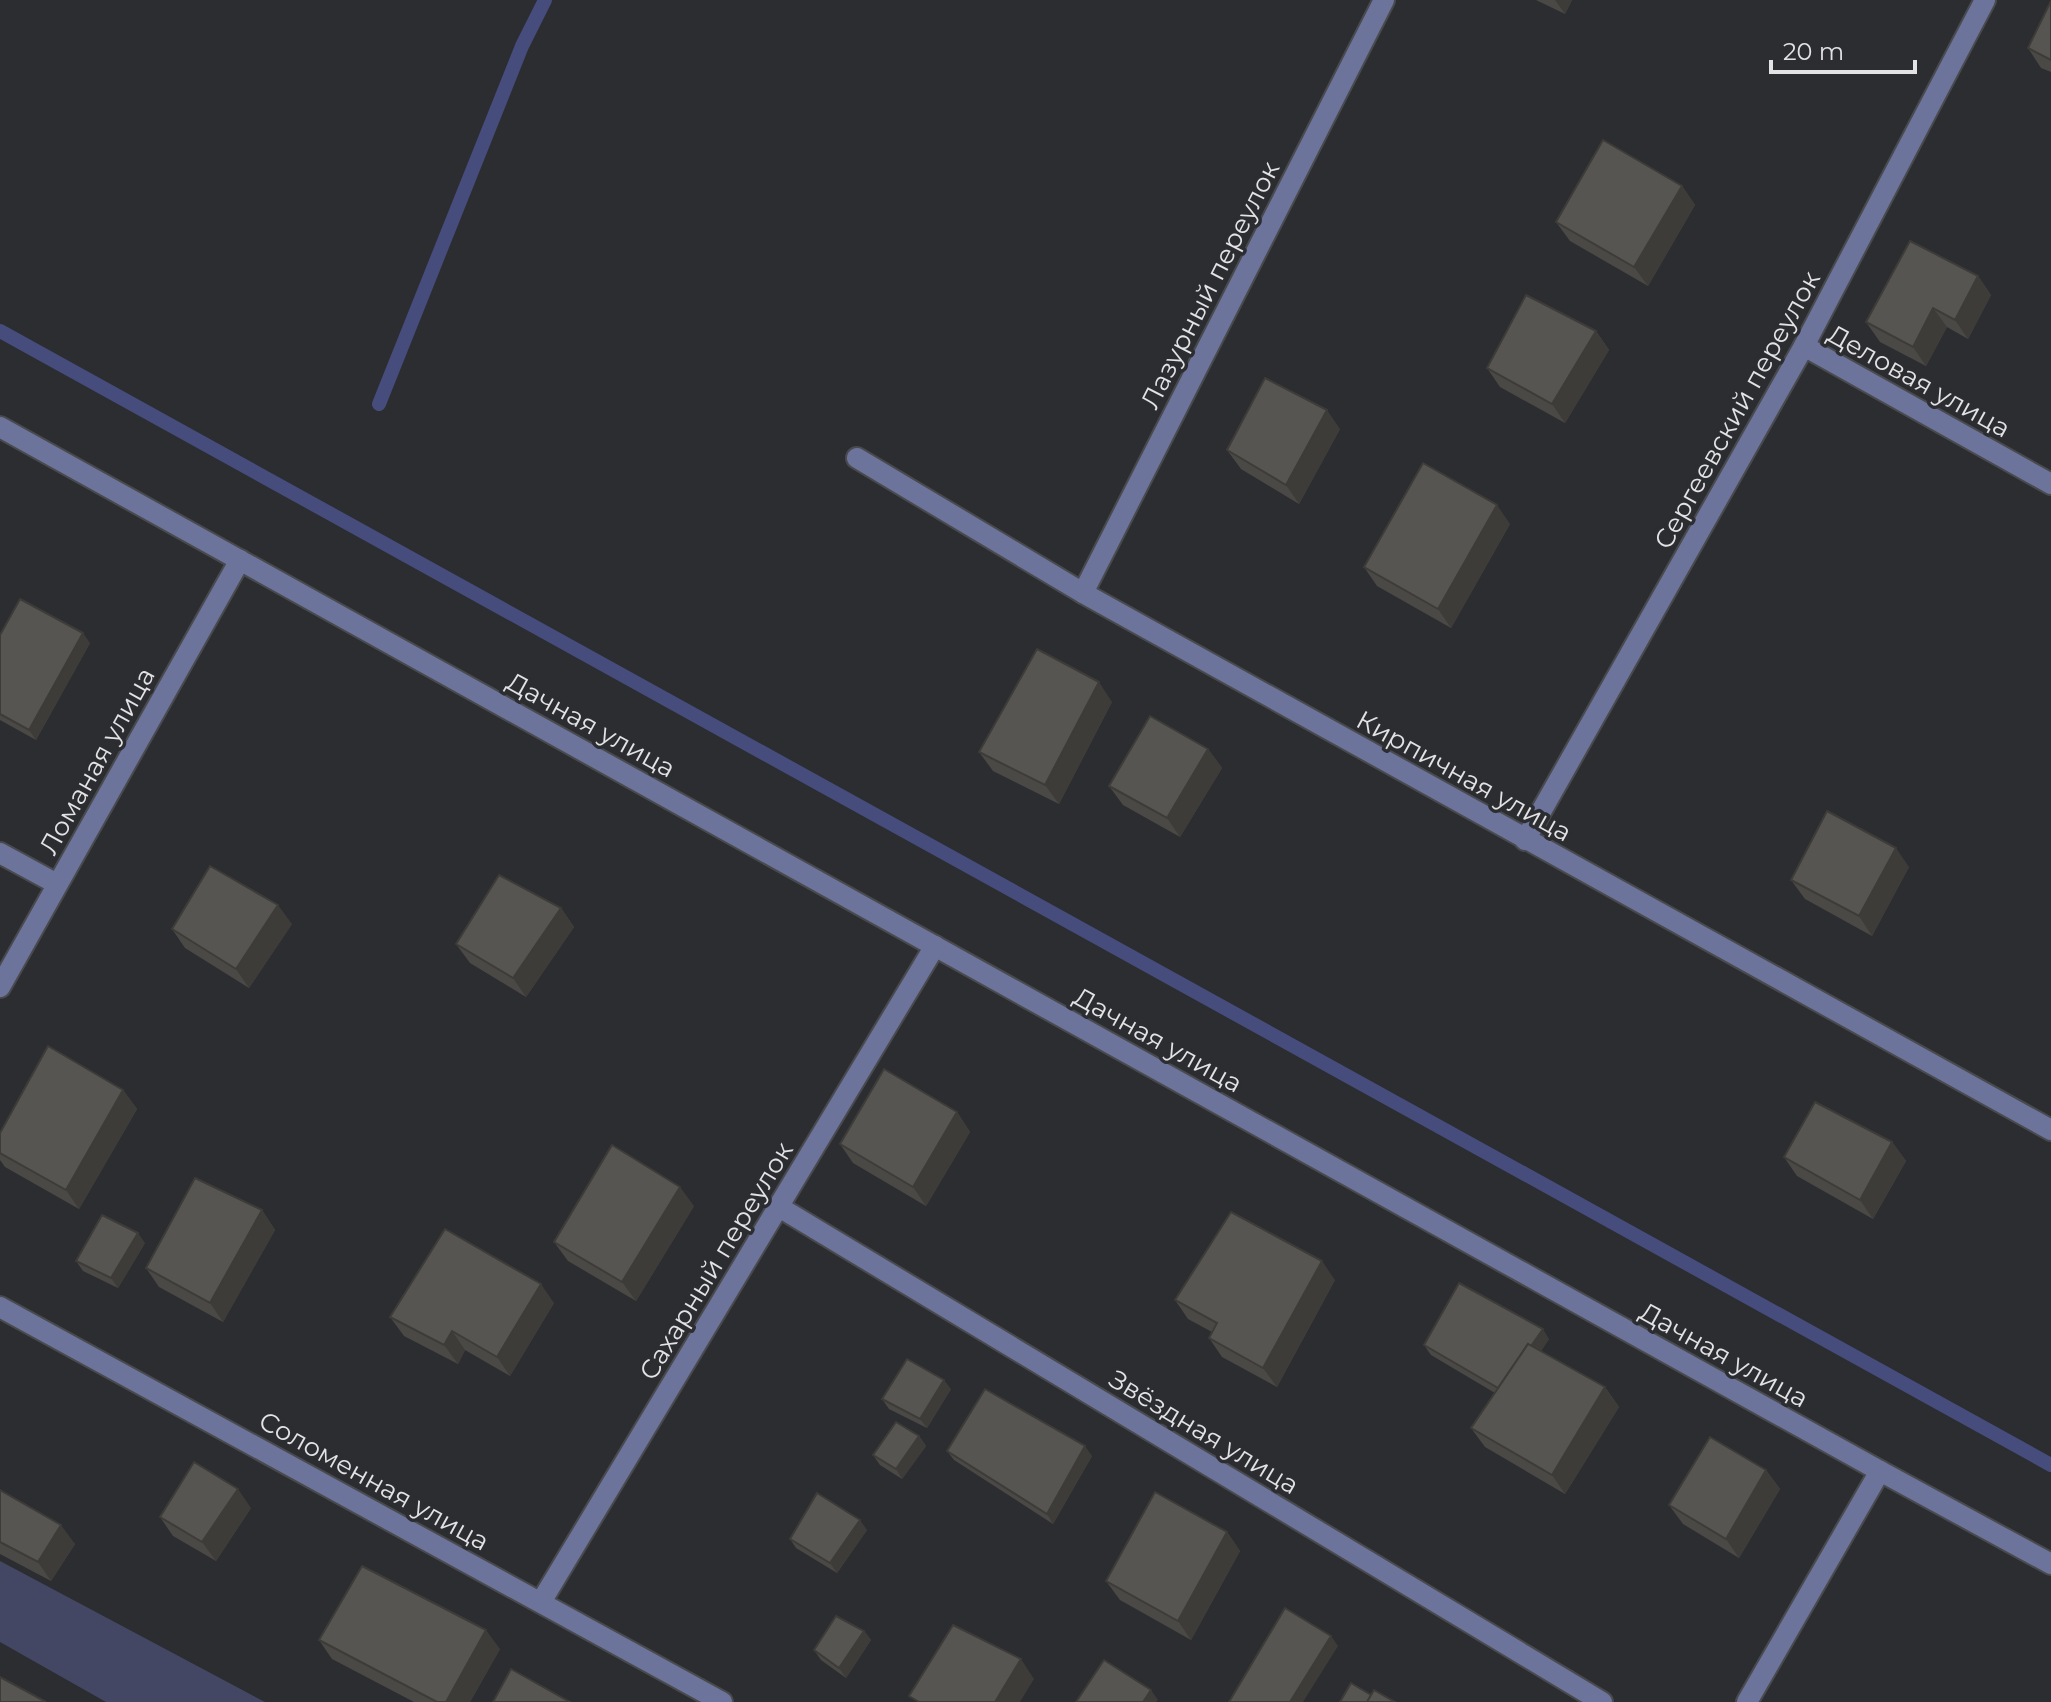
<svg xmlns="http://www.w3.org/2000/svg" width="2051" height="1702" font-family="Montserrat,sans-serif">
	<rect width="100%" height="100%" fill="#2c2d31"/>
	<polygon fill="#434763" points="0,1561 265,1702 106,1702 0,1642"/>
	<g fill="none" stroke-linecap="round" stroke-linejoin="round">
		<g stroke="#464c7c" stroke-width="14">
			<polyline points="0,331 2051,1465"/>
			<polyline points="379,404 522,46 545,0"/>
		</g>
		<defs>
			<g id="minor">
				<polyline points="1804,346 2051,484"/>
				<polyline points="0,427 1880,1471 2051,1564"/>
				<polyline points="857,458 1083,593 2051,1130"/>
				<polyline points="1083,593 1384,0"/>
				<polyline points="1525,840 1804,346 1985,0"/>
				<polyline points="0,853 57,884"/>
				<polyline points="0,987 240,560"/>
				<polyline points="779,1207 1602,1702"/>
				<polyline points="0,1307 722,1702"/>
				<polyline points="541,1602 935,946"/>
				<polyline points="1747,1702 1880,1471"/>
			</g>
		</defs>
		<use href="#minor" stroke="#494a4e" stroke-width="24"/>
		<use href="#minor" stroke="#6d749c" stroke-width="20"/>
	</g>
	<g fill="#4b4946">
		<polygon points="1536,0 1572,0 1565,14"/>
		<polygon points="2051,1 2051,72 2041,68 2028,48"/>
		<polygon points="1682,186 1695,205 1648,286 1570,241 1556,222"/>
		<polygon points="1978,276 1991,295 1968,339 1947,327 1926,366 1880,342 1866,322"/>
		<polygon points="1596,331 1609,350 1565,423 1500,387 1487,368"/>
		<polygon points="1340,429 1299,504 1241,469 1227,450"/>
		<polygon points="1510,524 1451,628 1377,586 1364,567"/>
		<polygon points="0,635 90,643 36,740 0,720"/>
		<polygon points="1112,702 1059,804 993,771 979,752"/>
		<polygon points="1208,749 1222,768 1180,837 1123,805 1109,786"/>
		<polygon points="1909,867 1872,936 1805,899 1791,880"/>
		<polygon points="561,908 574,927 526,997 470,963 456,944"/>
		<polygon points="292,924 249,988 185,948 172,929"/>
		<polygon points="123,1090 137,1109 79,1209 5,1167 0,1160 0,1133"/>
		<polygon points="957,1112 970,1132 926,1206 853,1163 840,1144"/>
		<polygon points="1892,1142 1906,1161 1873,1219 1797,1176 1784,1157"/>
		<polygon points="694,1206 636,1301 568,1261 554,1242"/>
		<polygon points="262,1210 275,1230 223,1322 159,1287 146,1268"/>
		<polygon points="145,1243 118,1288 83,1271 76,1261"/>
		<polygon points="1335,1280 1277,1387 1222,1357 1209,1338 1212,1332 1188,1319 1175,1300"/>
		<polygon points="554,1303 510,1376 465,1350 458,1364 404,1336 390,1317"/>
		<polygon points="1549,1339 1541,1351 1605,1387 1619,1407 1565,1494 1485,1447 1471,1428 1495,1393 1431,1355 1424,1345"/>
		<polygon points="951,1389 927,1428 889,1409 882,1399"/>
		<polygon points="919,1436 926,1446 902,1479 880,1465 873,1455"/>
		<polygon points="947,1451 1092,1456 1053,1524 954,1460"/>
		<polygon points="1766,1470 1780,1489 1739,1558 1683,1524 1669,1505"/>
		<polygon points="0,1490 75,1544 51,1581 0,1554"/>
		<polygon points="251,1508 216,1561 173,1536 160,1517"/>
		<polygon points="867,1530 837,1573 796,1548 790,1539"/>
		<polygon points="1227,1532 1240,1551 1191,1640 1120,1600 1106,1581"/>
		<polygon points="864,1631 871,1640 846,1678 821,1660 814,1650"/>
		<polygon points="319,1640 500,1649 470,1702 414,1702 332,1659"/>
	</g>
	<g fill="#3d3c39">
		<polygon points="1555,0 1572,0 1565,14"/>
		<polygon points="1682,186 1695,205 1648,286 1634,267"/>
		<polygon points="1978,276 1991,295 1968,339 1955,320"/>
		<polygon points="1933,308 1947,327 1926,366 1913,347"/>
		<polygon points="1596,331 1609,350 1565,423 1552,404"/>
		<polygon points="1327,410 1340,429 1299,504 1286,485"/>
		<polygon points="1497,505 1510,524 1451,628 1438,609"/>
		<polygon points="83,633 90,643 36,740 29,730"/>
		<polygon points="1099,682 1112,702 1059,804 1045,785"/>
		<polygon points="1208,749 1222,768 1180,837 1167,818"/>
		<polygon points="1896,848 1909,867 1872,936 1859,916"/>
		<polygon points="278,905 292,924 249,988 236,969"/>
		<polygon points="561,908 574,927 526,997 513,978"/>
		<polygon points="123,1090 137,1109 79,1209 66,1190"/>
		<polygon points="957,1112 970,1132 926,1206 913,1187"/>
		<polygon points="1892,1142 1906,1161 1873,1219 1860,1200"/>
		<polygon points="680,1187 694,1206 636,1301 622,1282"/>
		<polygon points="262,1210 275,1230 223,1322 210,1303"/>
		<polygon points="138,1233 145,1243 118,1288 111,1278"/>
		<polygon points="1322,1261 1335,1280 1277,1387 1263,1368"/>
		<polygon points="541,1284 554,1303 510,1376 497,1357"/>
		<polygon points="1543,1329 1549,1339 1507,1399 1500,1390"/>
		<polygon points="452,1331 465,1350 458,1364 444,1345"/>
		<polygon points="944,1380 951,1389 927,1428 920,1419"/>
		<polygon points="1605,1387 1619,1407 1565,1494 1552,1475"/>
		<polygon points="919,1436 926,1446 902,1479 896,1469"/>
		<polygon points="1085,1446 1092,1456 1053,1524 1047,1514"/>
		<polygon points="1766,1470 1780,1489 1739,1558 1726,1539"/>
		<polygon points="238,1489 251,1508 216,1561 202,1542"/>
		<polygon points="860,1520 867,1530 837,1573 830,1563"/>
		<polygon points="61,1525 75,1544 51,1581 38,1562"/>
		<polygon points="1227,1532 1240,1551 1191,1640 1178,1621"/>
		<polygon points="486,1630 500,1649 470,1702 446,1702"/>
		<polygon points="864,1631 871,1640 846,1678 839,1668"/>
		<polygon points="1331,1636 1338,1646 1303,1702 1290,1702"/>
		<polygon points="1021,1659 1034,1679 1020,1702 995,1702"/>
		<polygon points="1151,1690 1158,1700 1156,1702 1143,1702"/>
	</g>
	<g fill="#575551" stroke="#3d3c39" stroke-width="2">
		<polygon points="2051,1 2051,60 2028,48"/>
		<polygon points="1603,140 1682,186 1634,267 1556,222"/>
		<polygon points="1910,241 1978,276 1955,320 1933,308 1913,347 1866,322"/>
		<polygon points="1526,295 1596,331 1552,404 1487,368"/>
		<polygon points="1265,378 1327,410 1286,485 1227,450"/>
		<polygon points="1423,463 1497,505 1438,609 1364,567"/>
		<polygon points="20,599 83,633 29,730 0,714 0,635"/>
		<polygon points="1037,649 1099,682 1045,785 979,752"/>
		<polygon points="1150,716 1208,749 1167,818 1109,786"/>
		<polygon points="1827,811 1896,848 1859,916 1791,880"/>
		<polygon points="210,866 278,905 236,969 172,929"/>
		<polygon points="499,875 561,908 513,978 456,944"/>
		<polygon points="48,1046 123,1090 66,1190 0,1153 0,1133"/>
		<polygon points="884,1069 957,1112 913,1187 840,1144"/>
		<polygon points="1815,1102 1892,1142 1860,1200 1784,1157"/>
		<polygon points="612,1145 680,1187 622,1282 554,1242"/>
		<polygon points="195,1178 262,1210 210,1303 146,1268"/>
		<polygon points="1231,1212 1322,1261 1263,1368 1209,1338 1217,1323 1175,1300"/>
		<polygon points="102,1215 138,1233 111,1278 76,1261"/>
		<polygon points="445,1229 541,1284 497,1357 452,1331 444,1345 390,1317"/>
		<polygon points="1459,1283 1543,1329 1531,1346 1528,1344 1498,1388 1424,1345"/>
		<polygon points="1528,1344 1605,1387 1552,1475 1471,1428"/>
		<polygon points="907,1359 944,1380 920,1419 882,1399"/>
		<polygon points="985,1389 1085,1446 1047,1514 947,1451"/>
		<polygon points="896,1422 919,1436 896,1469 873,1455"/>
		<polygon points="1710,1437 1766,1470 1726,1539 1669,1505"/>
		<polygon points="194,1462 238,1489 202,1542 160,1517"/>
		<polygon points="0,1490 61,1525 38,1562 0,1542"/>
		<polygon points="1155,1492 1227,1532 1178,1621 1106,1581"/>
		<polygon points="817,1493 860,1520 830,1563 790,1539"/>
		<polygon points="362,1566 486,1630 446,1702 437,1702 319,1640"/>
		<polygon points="1285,1608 1331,1636 1290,1702 1229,1702"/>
		<polygon points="836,1616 864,1631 839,1668 814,1650"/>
		<polygon points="953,1625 1021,1659 995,1702 919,1702 909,1696"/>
		<polygon points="1104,1660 1151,1690 1143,1702 1076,1702"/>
		<polygon points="511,1669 570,1702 493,1702"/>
		<polygon points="0,1677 46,1702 0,1702"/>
		<polygon points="1351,1683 1371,1695 1367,1702 1340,1702"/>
		<polygon points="1374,1690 1395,1702 1367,1702"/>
	</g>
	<g text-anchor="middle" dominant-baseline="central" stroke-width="7" stroke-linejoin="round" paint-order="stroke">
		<g font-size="26" fill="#e3e3e6" stroke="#2c2d31">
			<text transform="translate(1210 285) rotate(-63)">Лазурный переулок</text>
			<text transform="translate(1919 381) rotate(29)">Деловая улица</text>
			<text transform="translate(1737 410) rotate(-61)">Сергеевский переулок</text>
			<text transform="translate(591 725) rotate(29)">Дачная улица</text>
			<text transform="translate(97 761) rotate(-61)">Ломаная улица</text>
			<text transform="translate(1464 776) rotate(29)">Кирпичная улица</text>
			<text transform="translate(1158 1040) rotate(29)">Дачная улица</text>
			<text transform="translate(716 1261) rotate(-59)">Сахарный переулок</text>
			<text transform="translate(1724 1355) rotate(29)">Дачная улица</text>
			<text transform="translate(1204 1432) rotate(31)">Звёздная улица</text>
			<text transform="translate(374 1481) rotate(29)">Соломенная улица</text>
		</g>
	</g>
	<path d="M1771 60v12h144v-12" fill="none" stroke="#e3e3e6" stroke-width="4"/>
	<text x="1783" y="60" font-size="24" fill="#e3e3e6" stroke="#2c2d31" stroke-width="6" paint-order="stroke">20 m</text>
</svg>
